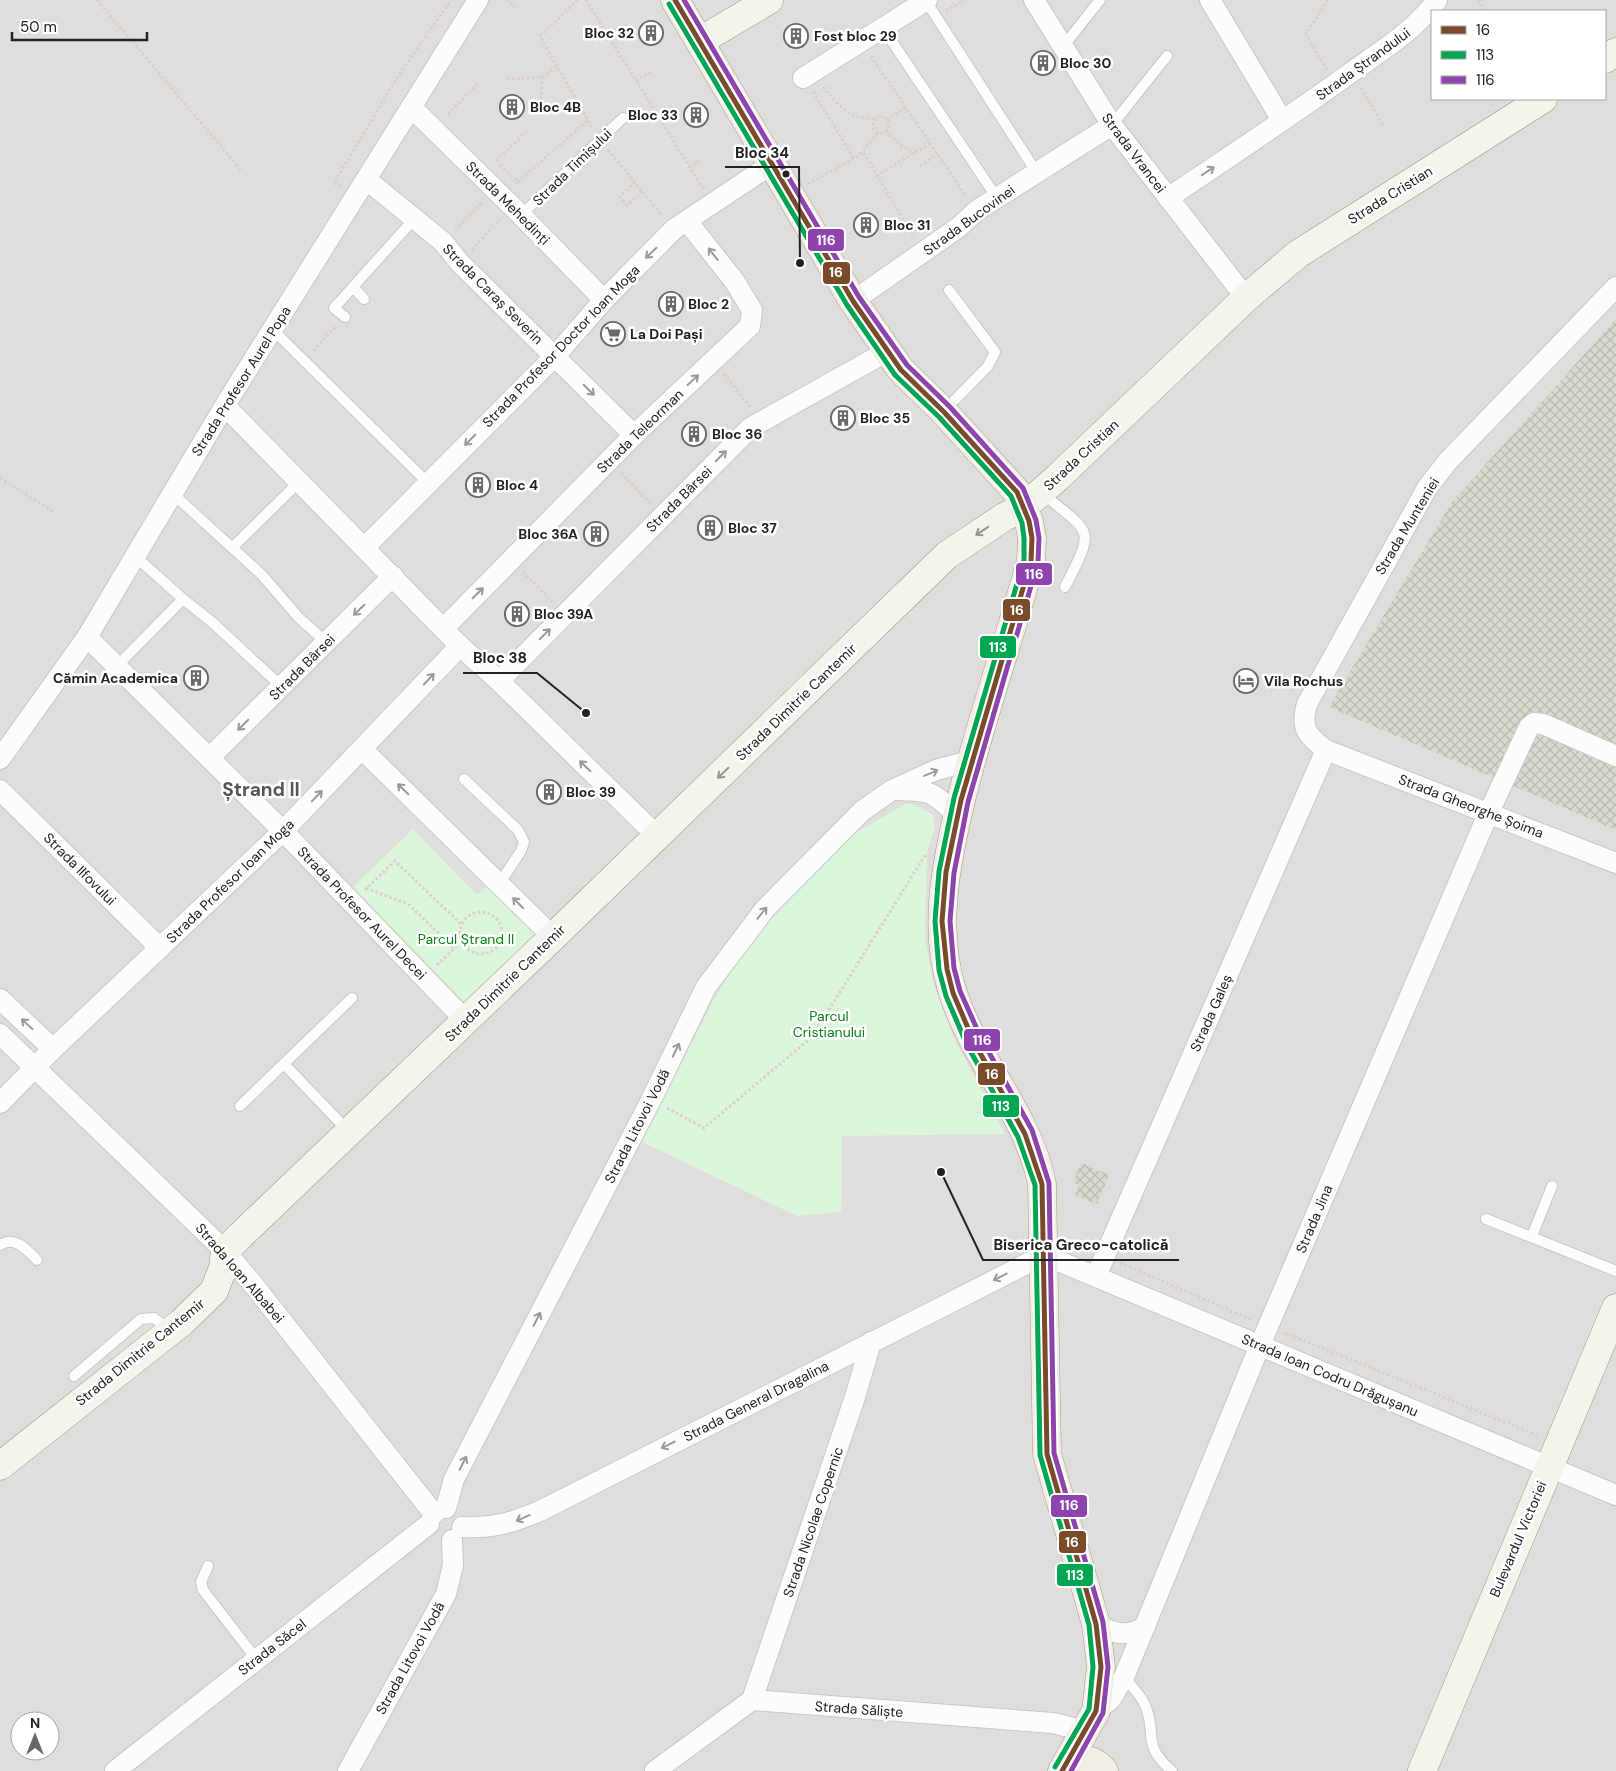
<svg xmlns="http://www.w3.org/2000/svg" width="1616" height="1771" font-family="'DM Sans',sans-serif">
	<defs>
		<pattern id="construction-cross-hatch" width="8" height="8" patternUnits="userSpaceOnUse" patternTransform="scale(1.25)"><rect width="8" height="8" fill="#d9d9cd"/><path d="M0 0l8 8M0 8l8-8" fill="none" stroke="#babab0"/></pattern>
	</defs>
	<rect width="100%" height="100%" fill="#f0eeeb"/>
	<path fill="#dfdedc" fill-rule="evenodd" d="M0,0H1616V1771H0ZM1432,11H1605V99H1432ZM20,1721H50V1751H20Z"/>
	<polygon fill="#dededc" points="495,190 604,300 555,356 461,261 466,246 452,233"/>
	<g fill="url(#construction-cross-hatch)">
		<polygon points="1616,319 1616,830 1329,707 1452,502"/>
		<polygon points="1081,1163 1109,1175 1097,1204 1075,1195 1079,1185 1073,1182"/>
	</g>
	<g fill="#daf5da">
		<polygon points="905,804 914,804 933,815 935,826 927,852 925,939 934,985 953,1037 1005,1134 842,1136 841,1212 797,1216 642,1142 713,1001 736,962 766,921 848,837"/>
		<polygon points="413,829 477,895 491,883 539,933 465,1003 353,887"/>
	</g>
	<g fill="#e0dfde">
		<polygon points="578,0 586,0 712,204 674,229 599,139 533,204 518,188 590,123 540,36"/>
		<polygon points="728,0 760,0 715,32 705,14"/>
		<polygon points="927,0 964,0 937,16"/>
		<polygon points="926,1 1037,173 997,198 987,184 967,198 976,211 922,246 913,236 967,197 871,56 823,86 813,72"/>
		<polygon points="442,112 514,182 503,191 431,123"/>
		<polygon points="334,198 345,205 245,368 233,360"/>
		<polygon points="386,213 405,230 334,308 316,291"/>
		<polygon points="548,217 603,269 594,279 539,227"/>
		<polygon points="659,221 672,233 624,280 611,267"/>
		<polygon points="665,254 673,262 599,336 590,328"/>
		<polygon points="368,295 392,320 410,303 439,334 413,359 360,303"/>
		<polygon points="273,330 427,482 365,547 225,406"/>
		<polygon points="985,356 1001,371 972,397 957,381"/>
		<polygon points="217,384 227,390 95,616 83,610 153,484"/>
		<polygon points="769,430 777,440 764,448 558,659 542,651 748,447"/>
		<polygon points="197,489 245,533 233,547 185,503"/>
		<polygon points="253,583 295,623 278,641 236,601"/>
		<polygon points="222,610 269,654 247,675 201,632"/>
		<polygon points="67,638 78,645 0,745 0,731"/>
		<polygon points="472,761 546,830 533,842 544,851 519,876 502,860 505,856 440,790"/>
		<polygon points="415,800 491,876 474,891 399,815"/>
		<polygon points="161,1272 185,1299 172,1321 81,1394 57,1365"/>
	</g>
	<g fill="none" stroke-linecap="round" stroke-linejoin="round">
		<defs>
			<g id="lane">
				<polyline points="926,1 1037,173"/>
				<polyline points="883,28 997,198"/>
				<polyline points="1062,48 1100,0"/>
				<polyline points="1112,125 1167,56"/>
				<polyline points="521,215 623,118"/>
				<polyline points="353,287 364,299"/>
				<polyline points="345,317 334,308 415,218"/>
				<polyline points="273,330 427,482"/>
				<polyline points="944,411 988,366 995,352 949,290"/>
				<polyline points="172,493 262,575 299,618 326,642"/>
				<path d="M1042,493C1092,535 1096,526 1065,587"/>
				<polyline points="233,547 300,481"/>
				<polyline points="135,556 183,599 212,622 282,687"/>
				<polyline points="117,666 183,599"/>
				<polyline points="464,779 518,830 524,842 521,851 499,884"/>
				<polyline points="284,1064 349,1132"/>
				<polyline points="240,1106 352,998"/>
				<polyline points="1486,1219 1616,1271"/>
				<polyline points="1532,1236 1552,1186"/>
				<path d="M0,1245C15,1235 27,1250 37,1260"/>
				<polyline points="74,1376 141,1319 154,1318 169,1330"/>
				<polyline points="208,1566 201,1582 203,1590 257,1660"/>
				<path d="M1124,1677C1131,1686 1141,1695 1145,1705C1158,1735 1140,1743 1172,1771"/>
			</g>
			<g id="street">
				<polyline points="1034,0 1112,125 1246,298"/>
				<polyline points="1210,0 1282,120"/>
				<polyline points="803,78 927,0"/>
				<polyline points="411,107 521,215 604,300"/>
				<polyline points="367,180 443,242 460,263 634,435"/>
				<path d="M1168,198C1230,156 1293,115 1353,71C1384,49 1414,31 1437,0"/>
				<path d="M1616,287L1448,461L1427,488L1307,704C1300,728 1307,736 1326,750L1616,863"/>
				<polyline points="853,301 959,227 976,211 1112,125"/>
				<polyline points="225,406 460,646 499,681 657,836"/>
				<polyline points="365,547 555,356 604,300 674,229 772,164"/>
				<polyline points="444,628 634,435 750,326 752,310 735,282 687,221"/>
				<polyline points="87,637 283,831 466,1021"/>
				<polyline points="499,681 750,428 886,352"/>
				<polyline points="362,749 553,937"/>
				<polyline points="210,757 393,576"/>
				<polyline points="0,759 87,637 227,402 478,0"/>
				<polyline points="0,790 160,948"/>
				<path d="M897,790C933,791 931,791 957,815"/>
				<polyline points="0,999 53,1049"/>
				<polyline points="0,1034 225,1251 252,1283 434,1514"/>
				<polyline points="0,1103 53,1049 283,831 460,646"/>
				<polyline points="1096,1276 1326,750"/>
				<polyline points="446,1508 454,1479 651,1100 706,987 765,909 862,811 892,790 936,770 970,761"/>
				<path d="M462,1527C492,1529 515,1522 542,1510L1044,1255L1616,1495"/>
				<path d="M1096,1624C1114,1634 1126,1637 1145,1627"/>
				<polyline points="752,1700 855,1397 871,1342"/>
				<polyline points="1096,1711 1111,1699 1124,1677 1260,1345 1489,812 1529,727 1534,723 1543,724 1616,756"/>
				<polyline points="115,1771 429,1524"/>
				<polyline points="348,1771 446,1594 453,1565 452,1540"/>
				<polyline points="655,1771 752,1700 1053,1723 1085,1731"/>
			</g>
			<g id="secondary">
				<polyline points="700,41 769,0"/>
				<polyline points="1605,59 1616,52"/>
				<polyline points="0,1466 182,1322 214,1291 223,1268 225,1251 241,1235 553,937 947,555 1004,517 1024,507 1057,478 1246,298 1298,254 1543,99"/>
				<polyline points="1422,1771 1616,1308"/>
			</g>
			<g id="primary">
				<path d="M675,0L853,301L901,370L944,412L1017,492L1029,521L1032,538L1031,561C1009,641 981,719 961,800C946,863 932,930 953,993C975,1061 1028,1113 1042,1184L1047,1454L1096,1624L1101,1667L1096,1711L1062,1771"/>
				<path d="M1063,1770C1076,1758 1092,1756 1104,1771"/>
			</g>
		</defs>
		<use href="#lane" stroke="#c9c8c7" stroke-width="12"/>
		<use href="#street" stroke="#c9c8c7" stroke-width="22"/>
		<use href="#secondary" stroke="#999a82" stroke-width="29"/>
		<use href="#primary" stroke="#a79c86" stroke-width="29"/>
		<g stroke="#dccecd" stroke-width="3" stroke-dasharray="2.5 2.5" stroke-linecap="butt">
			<polyline points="97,0 241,170"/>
			<polyline points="506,0 515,7"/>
			<polyline points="578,0 540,36 593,129"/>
			<polyline points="586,0 703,189"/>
			<polyline points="1479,0 1486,11"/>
			<polyline points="946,11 964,0"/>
			<polyline points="610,38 629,27"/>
			<polyline points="871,56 966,196"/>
			<polyline points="1327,70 1306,34 1328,0"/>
			<polyline points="542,77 557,66"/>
			<polyline points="507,79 542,77 541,113"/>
			<polyline points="636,81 652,71"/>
			<path d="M823,87C841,108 847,117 875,119"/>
			<polyline points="1361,88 1384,126"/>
			<polyline points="813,92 855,160"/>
			<polyline points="1488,99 1493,106"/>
			<polyline points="448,114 479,83"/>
			<polyline points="658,116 672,107"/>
			<circle cx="881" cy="125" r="8"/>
			<polyline points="887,120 906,108"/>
			<polyline points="886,131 900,145 915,153"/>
			<polyline points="608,150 662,215"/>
			<polyline points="864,153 913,236"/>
			<polyline points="496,161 527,131"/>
			<polyline points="500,165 518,182 515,185"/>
			<polyline points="920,166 938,154"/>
			<polyline points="689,167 702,159"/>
			<polyline points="877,176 930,143"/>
			<polyline points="518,182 588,120"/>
			<polyline points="635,182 620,197 627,205 642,191"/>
			<polyline points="808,184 860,155 878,132"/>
			<polyline points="341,187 334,183 393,84 451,0"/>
			<polyline points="455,230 482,203"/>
			<polyline points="472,250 500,219"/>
			<polyline points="313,351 336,326"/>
			<polyline points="724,374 750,407"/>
			<polyline points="621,473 650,503"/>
			<polyline points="0,478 53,511"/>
			<polyline points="523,572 552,602"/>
			<polyline points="366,888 408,904 454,948"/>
			<polyline points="365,890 395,861 462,925"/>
			<circle cx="481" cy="933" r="21"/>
			<polyline points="437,965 462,941"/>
			<polyline points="667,1108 704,1128 812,1037 926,854"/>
			<polyline points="1065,1239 1089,1250"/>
			<polyline points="1120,1263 1252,1320"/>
			<polyline points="1285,1333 1539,1436"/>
		</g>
		<use href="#lane" stroke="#fdfcfc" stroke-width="10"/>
		<use href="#street" stroke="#fdfcfc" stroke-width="20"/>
		<use href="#secondary" stroke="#f4f4ed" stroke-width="28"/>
		<use href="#primary" stroke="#f3ede7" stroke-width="28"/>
		<defs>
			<polyline id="bus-1" points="675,0 853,301 901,370 944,412 1017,492 1029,521 1032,538 1031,561 961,800 946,872 942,921 947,969 953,993 974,1042 1025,1134 1042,1184 1047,1454 1096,1624 1101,1667 1096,1711 1062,1771"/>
			<polyline id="bus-2" points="669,4 847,305 895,375 939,417 1011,496 1022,523 1024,538 1024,560 954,798 939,871 935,921 939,970 946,996 967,1045 1018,1137 1035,1185 1040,1455 1089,1625 1093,1667 1089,1709 1055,1767"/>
			<polyline id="bus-3" points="684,0 859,297 907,365 950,407 1023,488 1036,520 1039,538 1038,562 968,802 954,873 950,921 954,968 960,991 981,1038 1032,1130 1049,1183 1054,1453 1103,1622 1108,1667 1103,1713 1071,1771"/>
		</defs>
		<use href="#bus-1" stroke="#fff" stroke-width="9"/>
		<use href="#bus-2" stroke="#fff" stroke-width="9"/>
		<use href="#bus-3" stroke="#fff" stroke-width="9"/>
		<use href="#bus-1" stroke="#7a4b2a" stroke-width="5"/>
		<use href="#bus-2" stroke="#00a651" stroke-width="5"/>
		<use href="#bus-3" stroke="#8e44ad" stroke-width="5"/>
	</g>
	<defs><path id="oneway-shaft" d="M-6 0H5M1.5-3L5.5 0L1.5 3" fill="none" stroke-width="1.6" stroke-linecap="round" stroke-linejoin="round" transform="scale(1.25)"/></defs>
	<g stroke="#9a9a9a">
		<use href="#oneway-shaft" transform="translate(1208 171) rotate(-34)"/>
		<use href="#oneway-shaft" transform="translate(651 253) rotate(136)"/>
		<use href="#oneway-shaft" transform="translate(713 254) rotate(-128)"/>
		<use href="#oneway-shaft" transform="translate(693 380) rotate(-43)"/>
		<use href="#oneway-shaft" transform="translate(589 390) rotate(45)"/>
		<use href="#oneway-shaft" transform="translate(470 440) rotate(135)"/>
		<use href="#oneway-shaft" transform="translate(721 456) rotate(-45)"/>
		<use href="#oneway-shaft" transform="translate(478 593) rotate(-45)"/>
		<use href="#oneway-shaft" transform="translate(359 610) rotate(136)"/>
		<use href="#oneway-shaft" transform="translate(545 634) rotate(-45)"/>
		<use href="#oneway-shaft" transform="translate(429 679) rotate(-47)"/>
		<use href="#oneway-shaft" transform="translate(243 725) rotate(135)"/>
		<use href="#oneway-shaft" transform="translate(585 766) rotate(-136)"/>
		<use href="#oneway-shaft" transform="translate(931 773) rotate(-23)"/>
		<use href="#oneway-shaft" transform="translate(403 789) rotate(-136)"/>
		<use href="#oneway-shaft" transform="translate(317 796) rotate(-46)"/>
		<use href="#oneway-shaft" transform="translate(518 903) rotate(-135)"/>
		<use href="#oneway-shaft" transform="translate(762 913) rotate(-51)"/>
		<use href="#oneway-shaft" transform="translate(27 1024) rotate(-137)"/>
		<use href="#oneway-shaft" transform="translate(676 1050) rotate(-64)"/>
		<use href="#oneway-shaft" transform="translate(1000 1277) rotate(153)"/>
		<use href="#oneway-shaft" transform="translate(537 1319) rotate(-63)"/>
		<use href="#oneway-shaft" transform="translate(668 1445) rotate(153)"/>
		<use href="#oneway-shaft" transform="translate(463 1463) rotate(-63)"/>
		<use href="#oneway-shaft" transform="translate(523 1518) rotate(156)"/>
	</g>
	<g stroke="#969692">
		<use href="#oneway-shaft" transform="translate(982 531) rotate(147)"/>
		<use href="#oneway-shaft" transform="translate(723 773) rotate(136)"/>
	</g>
	<defs>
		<symbol id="building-ring" viewBox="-11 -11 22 22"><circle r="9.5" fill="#fff" stroke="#6a6968" stroke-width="1.5"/><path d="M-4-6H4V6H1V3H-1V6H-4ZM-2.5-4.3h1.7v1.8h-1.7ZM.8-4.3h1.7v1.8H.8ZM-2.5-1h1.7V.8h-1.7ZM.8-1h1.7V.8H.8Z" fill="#6a6968"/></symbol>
		<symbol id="supermarket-ring" viewBox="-11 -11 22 22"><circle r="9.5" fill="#fff" stroke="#6a6968" stroke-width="1.5"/><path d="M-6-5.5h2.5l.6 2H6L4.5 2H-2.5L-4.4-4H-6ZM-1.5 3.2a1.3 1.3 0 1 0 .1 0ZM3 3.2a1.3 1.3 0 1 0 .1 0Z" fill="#6a6968"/></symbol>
		<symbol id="hotel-ring" viewBox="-11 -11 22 22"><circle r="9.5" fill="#fff" stroke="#6a6968" stroke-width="1.5"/><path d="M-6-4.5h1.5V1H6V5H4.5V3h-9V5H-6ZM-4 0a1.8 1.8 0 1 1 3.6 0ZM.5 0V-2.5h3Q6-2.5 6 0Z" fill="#6a6968"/></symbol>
	</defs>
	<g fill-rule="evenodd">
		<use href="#building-ring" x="637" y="19" width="28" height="28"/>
		<use href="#building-ring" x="782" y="22" width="28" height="28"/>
		<use href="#building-ring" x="1029" y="49" width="28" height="28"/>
		<use href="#building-ring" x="498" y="93" width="28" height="28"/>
		<use href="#building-ring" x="682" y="101" width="28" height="28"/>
		<use href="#building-ring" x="852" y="211" width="28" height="28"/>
		<use href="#building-ring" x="657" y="290" width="28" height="28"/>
		<use href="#supermarket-ring" x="599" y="320" width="28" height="28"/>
		<use href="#building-ring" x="829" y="404" width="28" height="28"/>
		<use href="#building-ring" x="680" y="420" width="28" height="28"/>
		<use href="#building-ring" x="464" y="471" width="28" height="28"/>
		<use href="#building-ring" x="696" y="514" width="28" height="28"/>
		<use href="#building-ring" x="582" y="520" width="28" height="28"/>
		<use href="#building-ring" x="503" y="600" width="28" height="28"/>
		<use href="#building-ring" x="182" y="664" width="28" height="28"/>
		<use href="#hotel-ring" x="1232" y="667" width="28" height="28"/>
		<use href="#building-ring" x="535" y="778" width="28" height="28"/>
	</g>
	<circle fill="#222" stroke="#fff" stroke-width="2" cx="786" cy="174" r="4.5"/>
	<g text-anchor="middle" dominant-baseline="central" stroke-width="5" stroke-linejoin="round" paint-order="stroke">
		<g font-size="14" font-weight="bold" fill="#222" stroke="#fff" text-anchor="start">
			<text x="634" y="33" text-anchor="end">Bloc 32</text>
			<text x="814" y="36">Fost bloc 29</text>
			<text x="1060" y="63">Bloc 30</text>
			<text x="530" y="107">Bloc 4B</text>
			<text x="678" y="115" text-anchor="end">Bloc 33</text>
			<text x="884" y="225">Bloc 31</text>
			<text x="688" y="304">Bloc 2</text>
			<text x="630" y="334">La Doi Pași</text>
			<text x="860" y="418">Bloc 35</text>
			<text x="712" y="434">Bloc 36</text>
			<text x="496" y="485">Bloc 4</text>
			<text x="728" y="528">Bloc 37</text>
			<text x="578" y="534" text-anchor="end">Bloc 36A</text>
			<text x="534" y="614">Bloc 39A</text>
			<text x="178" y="678" text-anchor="end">Cămin Academica</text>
			<text x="1264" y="681">Vila Rochus</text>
			<text x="566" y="792">Bloc 39</text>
		</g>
		<g font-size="14" fill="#222" stroke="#fff">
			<text transform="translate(1363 64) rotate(-36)">Strada Ștrandului</text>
			<text transform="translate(1134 153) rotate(53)">Strada Vrancei</text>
			<text transform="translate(572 167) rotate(-44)">Strada Timișului</text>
			<text transform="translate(1390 195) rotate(-32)">Strada Cristian</text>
			<text transform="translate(508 203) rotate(45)">Strada Mehedinți</text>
			<text transform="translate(969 220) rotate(-36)">Strada Bucovinei</text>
			<text transform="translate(493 294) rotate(45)">Strada Caraș Severin</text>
			<text transform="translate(561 346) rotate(-46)">Strada Profesor Doctor Ioan Moga</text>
			<text transform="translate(241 381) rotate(-58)">Strada Profesor Aurel Popa</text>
			<text transform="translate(640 431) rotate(-44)">Strada Teleorman</text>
			<text transform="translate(1081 455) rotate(-43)">Strada Cristian</text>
			<text transform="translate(679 499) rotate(-45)">Strada Bârsei</text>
			<text transform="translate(1407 526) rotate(-59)">Strada Munteniei</text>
			<text transform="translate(302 667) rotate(-45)">Strada Bârsei</text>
			<text transform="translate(796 702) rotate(-44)">Strada Dimitrie Cantemir</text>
			<text transform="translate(1471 806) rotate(21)">Strada Gheorghe Șoima</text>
			<text transform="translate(80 869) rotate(45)">Strada Ilfovului</text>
			<text transform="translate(230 881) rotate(-44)">Strada Profesor Ioan Moga</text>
			<text transform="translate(362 913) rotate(46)">Strada Profesor Aurel Decei</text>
			<text transform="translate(505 983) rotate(-44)">Strada Dimitrie Cantemir</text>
			<text transform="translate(1211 1013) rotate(-66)">Strada Galeș</text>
			<text transform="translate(637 1126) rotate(-63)">Strada Litovoi Vodă</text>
			<text transform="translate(1314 1219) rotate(-67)">Strada Jina</text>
			<text transform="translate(240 1273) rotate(49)">Strada Ioan Albabei</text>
			<text transform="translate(140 1352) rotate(-39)">Strada Dimitrie Cantemir</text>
			<text transform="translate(1330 1375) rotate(23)">Strada Ioan Codru Drăgușanu</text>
			<text transform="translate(756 1401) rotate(-27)">Strada General Dragalina</text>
			<text transform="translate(813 1522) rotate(-71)">Strada Nicolae Copernic</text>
			<text transform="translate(1518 1539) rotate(-67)">Bulevardul Victoriei</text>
			<text transform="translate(272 1647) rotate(-38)">Strada Săcel</text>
			<text transform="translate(410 1658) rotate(-61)">Strada Litovoi Vodă</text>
			<text transform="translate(859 1709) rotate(4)">Strada Săliște</text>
		</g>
		<g font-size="14" fill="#0c8416" stroke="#fff">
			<text x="466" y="939">Parcul Ștrand II</text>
			<text x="829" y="1016">Parcul<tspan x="829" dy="16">Cristianului</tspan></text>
		</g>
		<g font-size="19" font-weight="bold" fill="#555" stroke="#fff">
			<text x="261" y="789">Ștrand II</text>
		</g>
	</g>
	<path fill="none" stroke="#222" stroke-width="2" d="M800 263L799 167H725M586 713L537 673H463M941 1172L983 1260H1179"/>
	<g fill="#222" stroke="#fff" stroke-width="2">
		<circle cx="800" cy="263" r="5"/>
		<circle cx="586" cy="713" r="5"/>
		<circle cx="941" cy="1172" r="5"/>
	</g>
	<g font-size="15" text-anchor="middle" font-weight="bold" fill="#222" stroke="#fff" stroke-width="5" stroke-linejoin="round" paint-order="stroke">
		<text x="762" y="158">Bloc 34</text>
		<text x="500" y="663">Bloc 38</text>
		<text x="1081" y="1250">Biserica Greco-catolică</text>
	</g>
	<g stroke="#fff" stroke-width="2">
		<rect x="807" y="228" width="38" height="24" rx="5" fill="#8e44ad"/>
		<rect x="822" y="261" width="29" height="24" rx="5" fill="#7a4b2a"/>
		<rect x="1015" y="562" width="38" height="24" rx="5" fill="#8e44ad"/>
		<rect x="1002" y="598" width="29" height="24" rx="5" fill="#7a4b2a"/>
		<rect x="979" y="635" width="38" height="24" rx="5" fill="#00a651"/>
		<rect x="963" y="1028" width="38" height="24" rx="5" fill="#8e44ad"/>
		<rect x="977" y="1062" width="29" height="24" rx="5" fill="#7a4b2a"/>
		<rect x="982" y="1094" width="38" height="24" rx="5" fill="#00a651"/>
		<rect x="1050" y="1494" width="38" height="24" rx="5" fill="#8e44ad"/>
		<rect x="1058" y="1530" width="29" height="24" rx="5" fill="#7a4b2a"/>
		<rect x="1056" y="1563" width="38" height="24" rx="5" fill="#00a651"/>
	</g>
	<g font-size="14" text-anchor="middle" font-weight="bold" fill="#fff">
		<text x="826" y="245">116</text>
		<text x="836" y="277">16</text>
		<text x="1034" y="579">116</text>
		<text x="1017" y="615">16</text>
		<text x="998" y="652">113</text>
		<text x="982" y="1045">116</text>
		<text x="992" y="1079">16</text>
		<text x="1001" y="1111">113</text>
		<text x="1069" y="1510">116</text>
		<text x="1072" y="1547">16</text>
		<text x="1075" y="1580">113</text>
	</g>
	<rect x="1431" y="10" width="175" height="90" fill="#ffffff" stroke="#a7a7a7"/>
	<rect x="1441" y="26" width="25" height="8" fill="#7a4b2a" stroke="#a7a7a7"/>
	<text x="1476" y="35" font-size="15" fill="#222222">16</text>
	<rect x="1441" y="51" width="25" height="8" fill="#00a651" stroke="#a7a7a7"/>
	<text x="1476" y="60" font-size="15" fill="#222222">113</text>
	<rect x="1441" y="76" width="25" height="8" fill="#8e44ad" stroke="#a7a7a7"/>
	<text x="1476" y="85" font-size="15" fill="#222222">116</text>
	<g transform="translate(35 1736)"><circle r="24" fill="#ffffff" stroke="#a7a7a7"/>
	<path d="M0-4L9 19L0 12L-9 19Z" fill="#6a6968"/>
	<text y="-8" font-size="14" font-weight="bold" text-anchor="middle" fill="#222222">N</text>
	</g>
	<path d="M12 32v8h135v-8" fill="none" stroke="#222222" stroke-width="2.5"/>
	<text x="20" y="32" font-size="15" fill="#222222" stroke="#ffffff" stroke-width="4" paint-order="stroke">50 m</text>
</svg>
